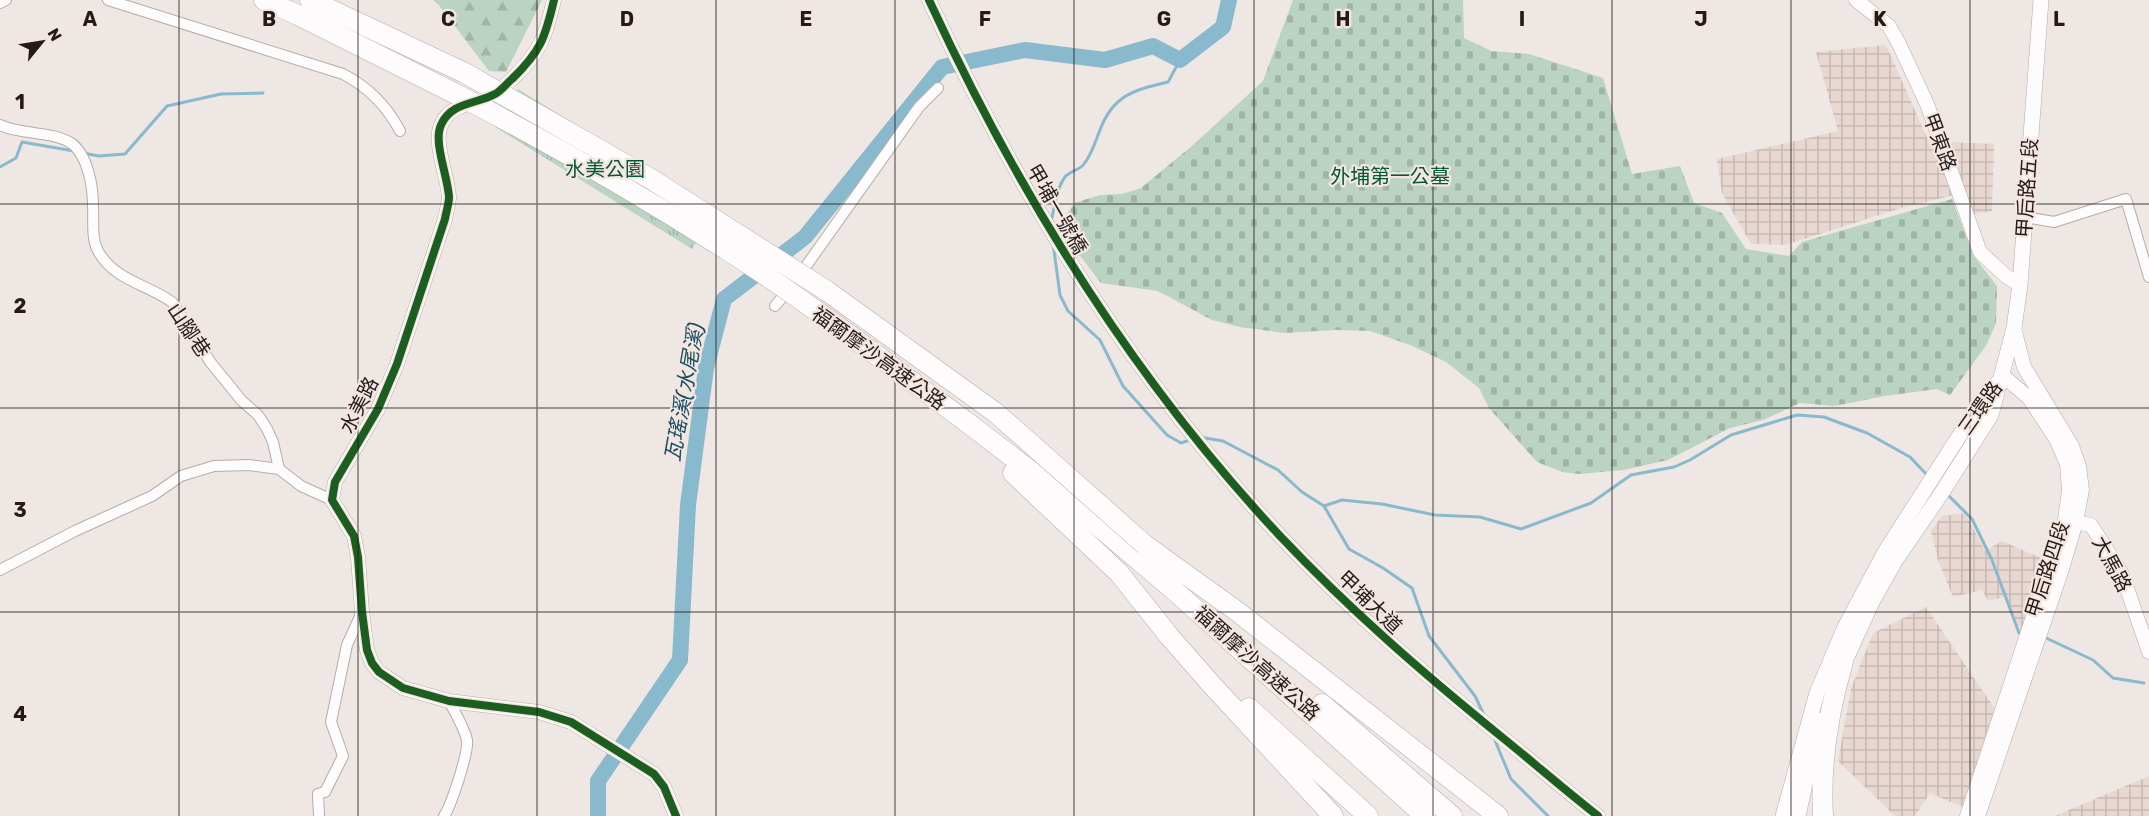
<svg xmlns="http://www.w3.org/2000/svg" width="2149" height="816" font-family="Rubik,'Noto Sans TC',sans-serif">
	<defs>
		<pattern id="industrial-grid" width="8" height="8" patternUnits="userSpaceOnUse" patternTransform="scale(1.5)"><rect width="8" height="8" fill="#e9d8d2"/><path d="M0 4h8M4 0v8" fill="none" stroke="#c8b9b4"/></pattern>
		<pattern id="forest-firs" width="22" height="20" patternUnits="userSpaceOnUse" patternTransform="scale(1.5)"><rect width="22" height="20" fill="#bad3c2"/><path d="M5 1l3.5 6h-7zM16 11l3.5 6h-7z" fill="#a0b5a6"/></pattern>
		<pattern id="cemetery-stones" width="16" height="16" patternUnits="userSpaceOnUse" patternTransform="scale(1.5)"><rect width="16" height="16" fill="#bad3c2"/><path d="M2 7V4a2 2 0 0 1 4 0v3zM10 15v-3a2 2 0 0 1 4 0v3z" fill="#a0b5a6"/></pattern>
		<pattern id="park-tufts" width="24" height="20" patternUnits="userSpaceOnUse" patternTransform="scale(1.5)"><rect width="24" height="20" fill="#bad3c2"/><path d="M3 7l-1-3M5 7V3M7 7l1-3M15 17l-1-3M17 17v-4M19 17l1-3" fill="none" stroke="#a0b5a6"/></pattern>
	</defs>
	<rect width="100%" height="100%" fill="#efe7e4"/>
	<g fill="url(#industrial-grid)">
		<polygon points="1886,45 1931,147 1951,142 1994,144 1992,211 1974,214 1967,192 1904,207 1786,245 1751,244 1722,193 1717,159 1838,131 1816,52"/>
		<polygon points="1965,513 1985,551 2002,541 2041,558 2022,634 2005,597 1988,601 1982,590 1953,597 1938,560 1931,531 1942,516"/>
		<polygon points="1926,607 1995,709 1962,807 1930,793 1915,816 1895,816 1838,761 1851,688 1873,633"/>
		<polygon points="2149,776 2149,816 2055,816"/>
	</g>
	<polygon fill="url(#forest-firs)" points="433,0 542,0 506,72 489,71 438,4"/>
	<polygon fill="url(#cemetery-stones)" points="1293,0 1463,0 1464,38 1491,51 1529,54 1603,78 1632,174 1680,166 1694,203 1722,213 1746,249 1789,256 1802,242 1952,199 1973,255 1997,286 1996,323 1987,344 1950,395 1937,389 1885,396 1834,406 1800,403 1763,420 1730,428 1668,460 1623,470 1579,474 1562,472 1537,462 1489,408 1479,388 1446,362 1410,345 1370,331 1336,330 1284,333 1240,327 1212,320 1158,291 1101,283 1081,257 1065,247 1062,223 1074,203 1100,195 1122,194 1141,188 1193,145 1263,81"/>
	<polygon fill="url(#park-tufts)" points="518,89 716,211 692,249 495,127"/>
	<g fill="none" stroke-linecap="round" stroke-linejoin="round">
		<g stroke="#88b9cc" stroke-width="3">
			<polyline points="83,153 99,156 125,154 167,106 221,94 263,93"/>
			<polyline points="0,167 16,158 22,142 74,151"/>
			<path d="M1051,221C1055,207 1056,189 1065,177C1070,171 1080,170 1084,164C1092,154 1095,142 1100,130C1113,95 1134,90 1168,82L1180,60"/>
			<polyline points="1053,243 1060,295 1068,311 1100,340 1123,386 1167,435 1181,443 1190,440"/>
			<polyline points="1199,437 1223,441 1278,470 1302,492 1324,506 1349,549 1383,568 1412,588 1429,636 1475,696 1484,715"/>
			<polyline points="1946,493 1972,519 1992,560 2019,633 2023,633"/>
			<polyline points="1324,506 1342,500 1382,504 1435,515 1480,517 1521,529 1591,503 1631,475 1674,467 1690,460 1731,435 1797,415 1824,417 1867,433 1910,457 1928,476"/>
			<polyline points="2044,637 2093,660 2113,678 2144,683"/>
			<polyline points="1494,738 1511,779 1548,816"/>
		</g>
		<polyline stroke="#88b9cc" stroke-width="16" points="598,816 598,781 680,660 688,505 706,368 724,299 805,237 942,67 1025,50 1105,60 1153,46 1180,60 1223,27 1229,0"/>
		<defs>
			<g id="minor">
				<path d="M108,0L343,74C368,87 387,106 400,131"/>
				<polyline points="0,3 6,0"/>
				<path d="M0,125C21,135 52,131 71,143C88,155 93,187 93,206C94,221 91,238 98,251C115,281 147,284 172,302L211,363L242,401L258,415L267,429L273,442L279,469"/>
				<polyline points="2025,217 2054,222 2126,199 2149,277"/>
				<polyline points="799,276 919,107 938,88"/>
				<polyline points="775,306 790,288"/>
				<polyline points="0,570 75,531 152,496 181,476 214,466 249,465 279,469 301,486 332,500"/>
				<polyline points="319,816 318,794 325,792 343,756 331,722 347,645 362,612"/>
				<path d="M444,816C451,806 469,752 467,740C464,727 455,713 449,701"/>
			</g>
			<g id="tertiary">
				<path d="M554,0C545,38 541,51 512,79C507,83 501,91 495,94C477,104 451,102 441,125C433,142 448,177 449,197C449,204 446,212 445,219L397,364L378,409L335,482L332,500L354,536L358,557L362,612L367,650L372,663L379,672L403,688L449,701L539,712L571,722L654,774L664,787L676,816"/>
				<path d="M929,0C1019,195 1133,379 1280,536C1350,610 1424,674 1503,738C1535,764 1566,791 1598,816"/>
				<polyline points="1856,0 1889,26 1899,44 1927,104 1980,252 2006,276 2020,285"/>
				<polyline points="2070,521 2091,525 2122,574 2149,652"/>
				<polyline points="1967,816 2065,520 2069,490 2067,464 2056,439 2029,398 2002,375"/>
				<polyline points="1978,816 2061,572 2076,522 2082,490 2079,466 2072,446 2024,367 2014,328"/>
			</g>
			<g id="secondary">
				<polyline points="1840,672 1873,600 1895,561 1941,494 1991,415 2014,328 2020,285 2041,0"/>
				<polyline points="1783,816 1817,693 1845,627 1885,552 1972,416 1996,384"/>
				<polyline points="1798,816 1811,756 1822,720"/>
			</g>
			<g id="motorway">
				<polyline points="264,0 298,15 454,93"/>
				<polyline points="310,0 465,73"/>
				<polyline points="964,420 1063,496 1175,591 1425,816"/>
				<polyline points="1013,473 1119,573 1169,636 1211,684 1333,816"/>
				<polyline points="1145,545 1238,612 1498,816"/>
				<polyline points="1322,704 1452,816"/>
				<polyline points="1249,708 1368,816"/>
				<path d="M1823,816C1820,763 1828,713 1843,662"/>
			</g>
		</defs>
		<use href="#minor" stroke="#b3adaa" stroke-width="12"/>
		<use href="#tertiary" stroke="#b3adaa" stroke-width="15"/>
		<use href="#secondary" stroke="#b3adaa" stroke-width="16"/>
		<use href="#motorway" stroke="#b3adaa" stroke-width="21"/>
		<use href="#minor" stroke="#fdfbfb" stroke-width="10"/>
		<use href="#tertiary" stroke="#fdfbfb" stroke-width="14"/>
		<use href="#secondary" stroke="#fdfbfb" stroke-width="15"/>
		<use href="#motorway" stroke="#fdfbfb" stroke-width="20"/>
		<defs>
			<g id="motorway-bridge">
				<polyline points="465,73 651,179 827,291 996,413 1145,545"/>
				<path d="M454,93C547,141 639,194 727,250C809,302 886,363 964,420"/>
			</g>
		</defs>
		<use href="#motorway-bridge" stroke="#b3adaa" stroke-width="21" stroke-linecap="butt"/>
		<use href="#motorway-bridge" stroke="#fdfbfb" stroke-width="20"/>
		<defs>
			<g id="cycleway">
				<path d="M554,0C545,38 541,51 512,79C507,83 501,91 495,94C477,104 451,102 441,125C433,142 448,177 449,197C449,204 446,212 445,219L397,364L378,409L335,482L332,500L354,536L358,557L362,612L367,650L372,663L379,672L403,688L449,701L539,712L571,722L654,774L664,787L676,816"/>
				<path d="M929,0C1019,195 1133,379 1280,536C1350,610 1424,674 1503,738C1535,764 1566,791 1598,816"/>
			</g>
		</defs>
		<use href="#cycleway" stroke="#f4e5df" stroke-width="11"/>
		<use href="#cycleway" stroke="#1b5e20" stroke-width="8"/>
	</g>
	<path fill="none" stroke="#211c1a" stroke-width="1.5" stroke-opacity="0.55" d="M179,0V816M358,0V816M537,0V816M716,0V816M895,0V816M1074,0V816M1254,0V816M1433,0V816M1612,0V816M1791,0V816M1970,0V816M0,204H2149M0,408H2149M0,612H2149"/>
	<g text-anchor="middle" dominant-baseline="central" stroke-width="4.5" stroke-linejoin="round" paint-order="stroke">
		<g font-size="20" fill="#211c1a" stroke="#f4e5df">
			<text transform="translate(1940 142) rotate(70)">甲東路</text>
			<text transform="translate(2027 188) rotate(-86)">甲后路五段</text>
			<text transform="translate(1057 209) rotate(60)">甲埔一號橋</text>
			<text transform="translate(189 330) rotate(56)">山腳巷</text>
			<text transform="translate(879 358) rotate(36)">福爾摩沙高速公路</text>
			<text transform="translate(359 405) rotate(-63)">水美路</text>
			<text transform="translate(1980 408) rotate(-55)">三環路</text>
			<text transform="translate(2112 564) rotate(62)">大馬路</text>
			<text transform="translate(2047 569) rotate(-72)">甲后路四段</text>
			<text transform="translate(1370 602) rotate(44)">甲埔大道</text>
			<text transform="translate(1257 663) rotate(42)">福爾摩沙高速公路</text>
		</g>
		<g font-size="20" fill="#00593a" stroke="#f4e5df">
			<text x="605" y="169">水美公園</text>
			<text x="1390" y="176">外埔第一公墓</text>
		</g>
		<g font-size="21" font-style="italic" fill="#124f64" stroke="#f4e5df">
			<text transform="translate(684 392) rotate(-80)">瓦瑤溪(水尾溪)</text>
		</g>
	</g>
	<g font-size="20" text-anchor="middle" font-weight="bold" fill="#211c1a" stroke="#f4e5df" stroke-width="4.5" stroke-linejoin="round" paint-order="stroke">
		<text x="90" y="26">A</text>
		<text x="269" y="26">B</text>
		<text x="448" y="26">C</text>
		<text x="627" y="26">D</text>
		<text x="806" y="26">E</text>
		<text x="985" y="26">F</text>
		<text x="1164" y="26">G</text>
		<text x="1343" y="26">H</text>
		<text x="1522" y="26">I</text>
		<text x="1701" y="26">J</text>
		<text x="1880" y="26">K</text>
		<text x="2059" y="26">L</text>
		<text x="20" y="109">1</text>
		<text x="20" y="313">2</text>
		<text x="20" y="517">3</text>
		<text x="20" y="721">4</text>
	</g>
	<g transform="translate(42 42) rotate(60)" stroke="#f4e5df" stroke-width="4.5" paint-order="stroke">
	<path d="M0-4.5L10 22L0 15L-10 22Z" fill="#211c1a"/>
	<text y="-9" font-size="16" font-weight="bold" text-anchor="middle" fill="#211c1a">N</text>
	</g>
</svg>
